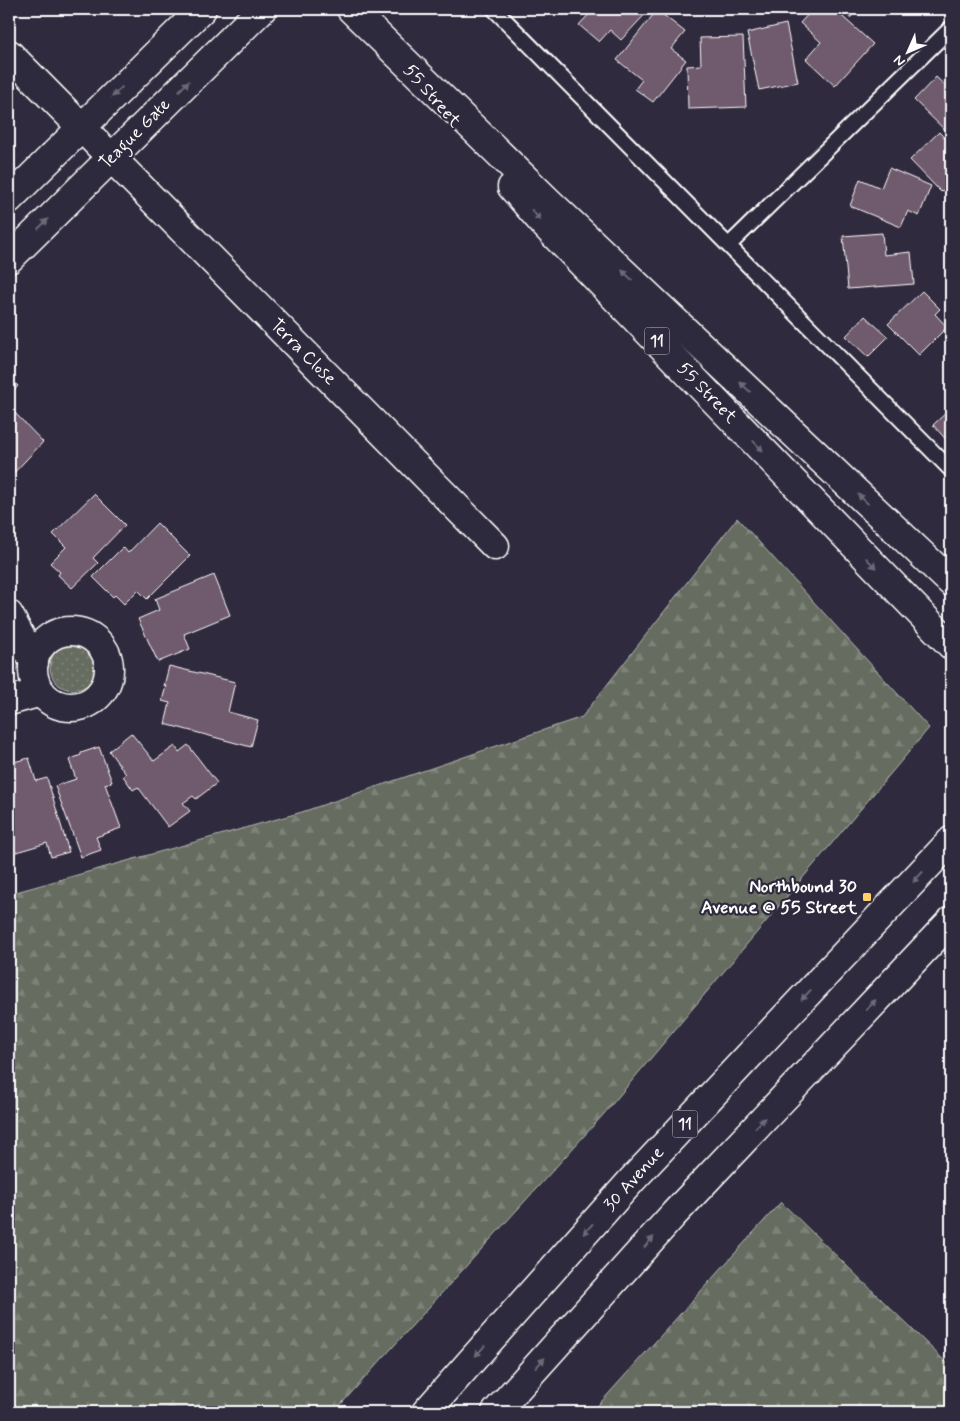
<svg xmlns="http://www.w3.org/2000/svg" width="960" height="1421" font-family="Mynerve,sans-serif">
	<defs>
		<pattern id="forest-firs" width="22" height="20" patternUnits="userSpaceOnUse" patternTransform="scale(1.25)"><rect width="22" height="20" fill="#666d60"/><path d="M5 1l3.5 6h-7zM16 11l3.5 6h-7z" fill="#7d8378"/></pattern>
		<pattern id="garden-dots" width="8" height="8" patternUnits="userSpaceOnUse" patternTransform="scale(1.25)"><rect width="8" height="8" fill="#666d60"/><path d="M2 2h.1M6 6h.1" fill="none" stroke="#7d8378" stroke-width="1.8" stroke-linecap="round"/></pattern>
	</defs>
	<rect width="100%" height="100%" fill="#2f2a3d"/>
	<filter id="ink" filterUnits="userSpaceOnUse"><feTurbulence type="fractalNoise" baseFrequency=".02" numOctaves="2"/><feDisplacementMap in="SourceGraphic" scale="10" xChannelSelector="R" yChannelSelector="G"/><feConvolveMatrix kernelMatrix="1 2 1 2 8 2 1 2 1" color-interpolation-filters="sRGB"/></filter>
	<g filter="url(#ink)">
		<g fill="url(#forest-firs)" stroke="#b2b6b0">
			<polygon points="737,518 929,728 603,1115 334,1412 9,1412 9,894 302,812 582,717"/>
			<polygon points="781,1202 951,1367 951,1412 592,1412"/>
		</g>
		<circle fill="url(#garden-dots)" stroke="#b2b6b0" cx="73" cy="667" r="23"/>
		<g fill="#705a6d" stroke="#fff">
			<polygon points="594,9 650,9 621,40 610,30 599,42 579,25"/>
			<polygon points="813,9 834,9 873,44 835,86 806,59 821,42 800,23"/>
			<polygon points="842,9 859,9 850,18"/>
			<polygon points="657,10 685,32 671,49 686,60 653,102 635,89 642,80 617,60"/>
			<polygon points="786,24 798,82 759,90 747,33"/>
			<polygon points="743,37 746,107 688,109 687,66 701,65 700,38"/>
			<polygon points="936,77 951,91 951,136 914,100"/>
			<polygon points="939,132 951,145 951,183 941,192 910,160"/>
			<polygon points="889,168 931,186 919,216 908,211 901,227 850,206 860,179 881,188"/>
			<polygon points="882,233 884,255 911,252 914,284 848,289 843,236"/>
			<polygon points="922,291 940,309 935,314 947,327 919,355 888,324"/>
			<polygon points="865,316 888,337 868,357 846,336"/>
			<polygon points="9,377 18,386 9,396"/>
			<polygon points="949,410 951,413 951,445 933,425"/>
			<polygon points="14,412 43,442 9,478 9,417"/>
			<polygon points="94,494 125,525 93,558 98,563 72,588 58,575 60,572 50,563 66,547 53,534"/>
			<polygon points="157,523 190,556 147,599 138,590 124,604 115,595 113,597 93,577 123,547 128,553"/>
			<polygon points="214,575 230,615 184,634 190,649 158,662 138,619 159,610 155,599"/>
			<polygon points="169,666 235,682 228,712 258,720 251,747 165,724 170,703 162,701 166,686 164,686"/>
			<polygon points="131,733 154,761 175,746 179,752 188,745 217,783 196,799 193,796 183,803 190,811 168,827 138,787 133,790 123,776 126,774 109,751"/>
			<polygon points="99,747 112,782 105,784 121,828 96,837 101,850 81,857 55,786 76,779 69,760 81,755 81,753"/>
			<polygon points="29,758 36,781 47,778 69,852 51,857 47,843 13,853 9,838 9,765 11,765 10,763"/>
		</g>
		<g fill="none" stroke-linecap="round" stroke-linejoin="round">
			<defs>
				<g id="service">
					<polyline points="494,9 951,470"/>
					<polyline points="729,245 951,28"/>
				</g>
				<g id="minor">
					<polyline points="9,54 495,546"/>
					<polyline points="9,199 202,9"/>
					<polyline points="9,259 262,9"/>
					<polyline points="9,615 34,662"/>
					<circle cx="71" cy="669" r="38"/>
					<polyline points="9,701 41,692"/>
				</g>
				<g id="primary">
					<polyline points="351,9 549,202 951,582"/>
					<polyline points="512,187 544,224 951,645"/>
					<polyline points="426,1412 632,1180 951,841"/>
					<polyline points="496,1412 674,1214 951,921"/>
				</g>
			</defs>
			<use href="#service" stroke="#fff" stroke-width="18"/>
			<use href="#minor" stroke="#fff" stroke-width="31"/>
			<use href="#primary" stroke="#fff" stroke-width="31"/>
			<use href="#service" stroke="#2f2a3d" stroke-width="14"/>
			<use href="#minor" stroke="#2f2a3d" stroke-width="28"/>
			<use href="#primary" stroke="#2f2a3d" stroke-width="28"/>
		</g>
		<defs><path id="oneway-solid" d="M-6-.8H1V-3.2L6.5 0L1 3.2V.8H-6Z" transform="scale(1.25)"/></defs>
		<g fill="#6d6a77">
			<use href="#oneway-solid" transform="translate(184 86) rotate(-45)"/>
			<use href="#oneway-solid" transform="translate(117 92) rotate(136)"/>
			<use href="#oneway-solid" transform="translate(536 215) rotate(49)"/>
			<use href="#oneway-solid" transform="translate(43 224) rotate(-45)"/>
			<use href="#oneway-solid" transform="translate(627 275) rotate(-137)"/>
			<use href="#oneway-solid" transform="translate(745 387) rotate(-137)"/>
			<use href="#oneway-solid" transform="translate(758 446) rotate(46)"/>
			<use href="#oneway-solid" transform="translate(863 499) rotate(-137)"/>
			<use href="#oneway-solid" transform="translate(871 563) rotate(46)"/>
			<use href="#oneway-solid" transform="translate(918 877) rotate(133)"/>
			<use href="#oneway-solid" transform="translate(806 995) rotate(133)"/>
			<use href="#oneway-solid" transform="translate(871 1005) rotate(-47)"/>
			<use href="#oneway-solid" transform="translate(760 1123) rotate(-47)"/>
			<use href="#oneway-solid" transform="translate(588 1229) rotate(132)"/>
			<use href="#oneway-solid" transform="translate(649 1242) rotate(-48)"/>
			<use href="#oneway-solid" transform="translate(480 1351) rotate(132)"/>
			<use href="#oneway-solid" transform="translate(540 1363) rotate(-48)"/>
		</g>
	</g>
	<rect fill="#ffd166" stroke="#2f2a3d" stroke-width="2" x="862" y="892" width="10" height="10" rx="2.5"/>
	<g text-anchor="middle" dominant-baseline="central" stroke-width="4.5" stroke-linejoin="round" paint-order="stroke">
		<g fill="#2f2a3d" stroke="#c1bfc5" stroke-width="1">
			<rect x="644.5" y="327.5" width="25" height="27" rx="4"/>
			<rect x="672.5" y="1110.5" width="25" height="27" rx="4"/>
		</g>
		<g font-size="16" font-weight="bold" fill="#fff">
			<text x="657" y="341">11</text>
			<text x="685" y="1124">11</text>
		</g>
		<g font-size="18" fill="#fff" stroke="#2f2a3d">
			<text transform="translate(432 96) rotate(49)">55 Street</text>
			<text transform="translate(135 134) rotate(-45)">Teague Gate</text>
			<text transform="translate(303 352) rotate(45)">Terra Close</text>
			<text transform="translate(707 393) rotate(46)">55 Street</text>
			<text transform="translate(634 1179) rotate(-48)">30 Avenue</text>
		</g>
		<g font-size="18" font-weight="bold" fill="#fff" stroke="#2f2a3d" text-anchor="end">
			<text x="857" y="887">Northbound 30<tspan x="857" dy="21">Avenue @ 55 Street</tspan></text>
		</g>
	</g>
	<rect width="960" height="1421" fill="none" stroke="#2f2a3d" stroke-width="30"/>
	<rect x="15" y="15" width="930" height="1391" fill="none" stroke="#fff" stroke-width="2" filter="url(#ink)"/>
	<g transform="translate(908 52) rotate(225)" stroke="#2f2a3d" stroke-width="4" paint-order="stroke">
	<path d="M0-4L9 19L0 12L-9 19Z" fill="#ffffff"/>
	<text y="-8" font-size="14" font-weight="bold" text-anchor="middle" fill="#ffffff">N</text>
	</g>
</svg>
